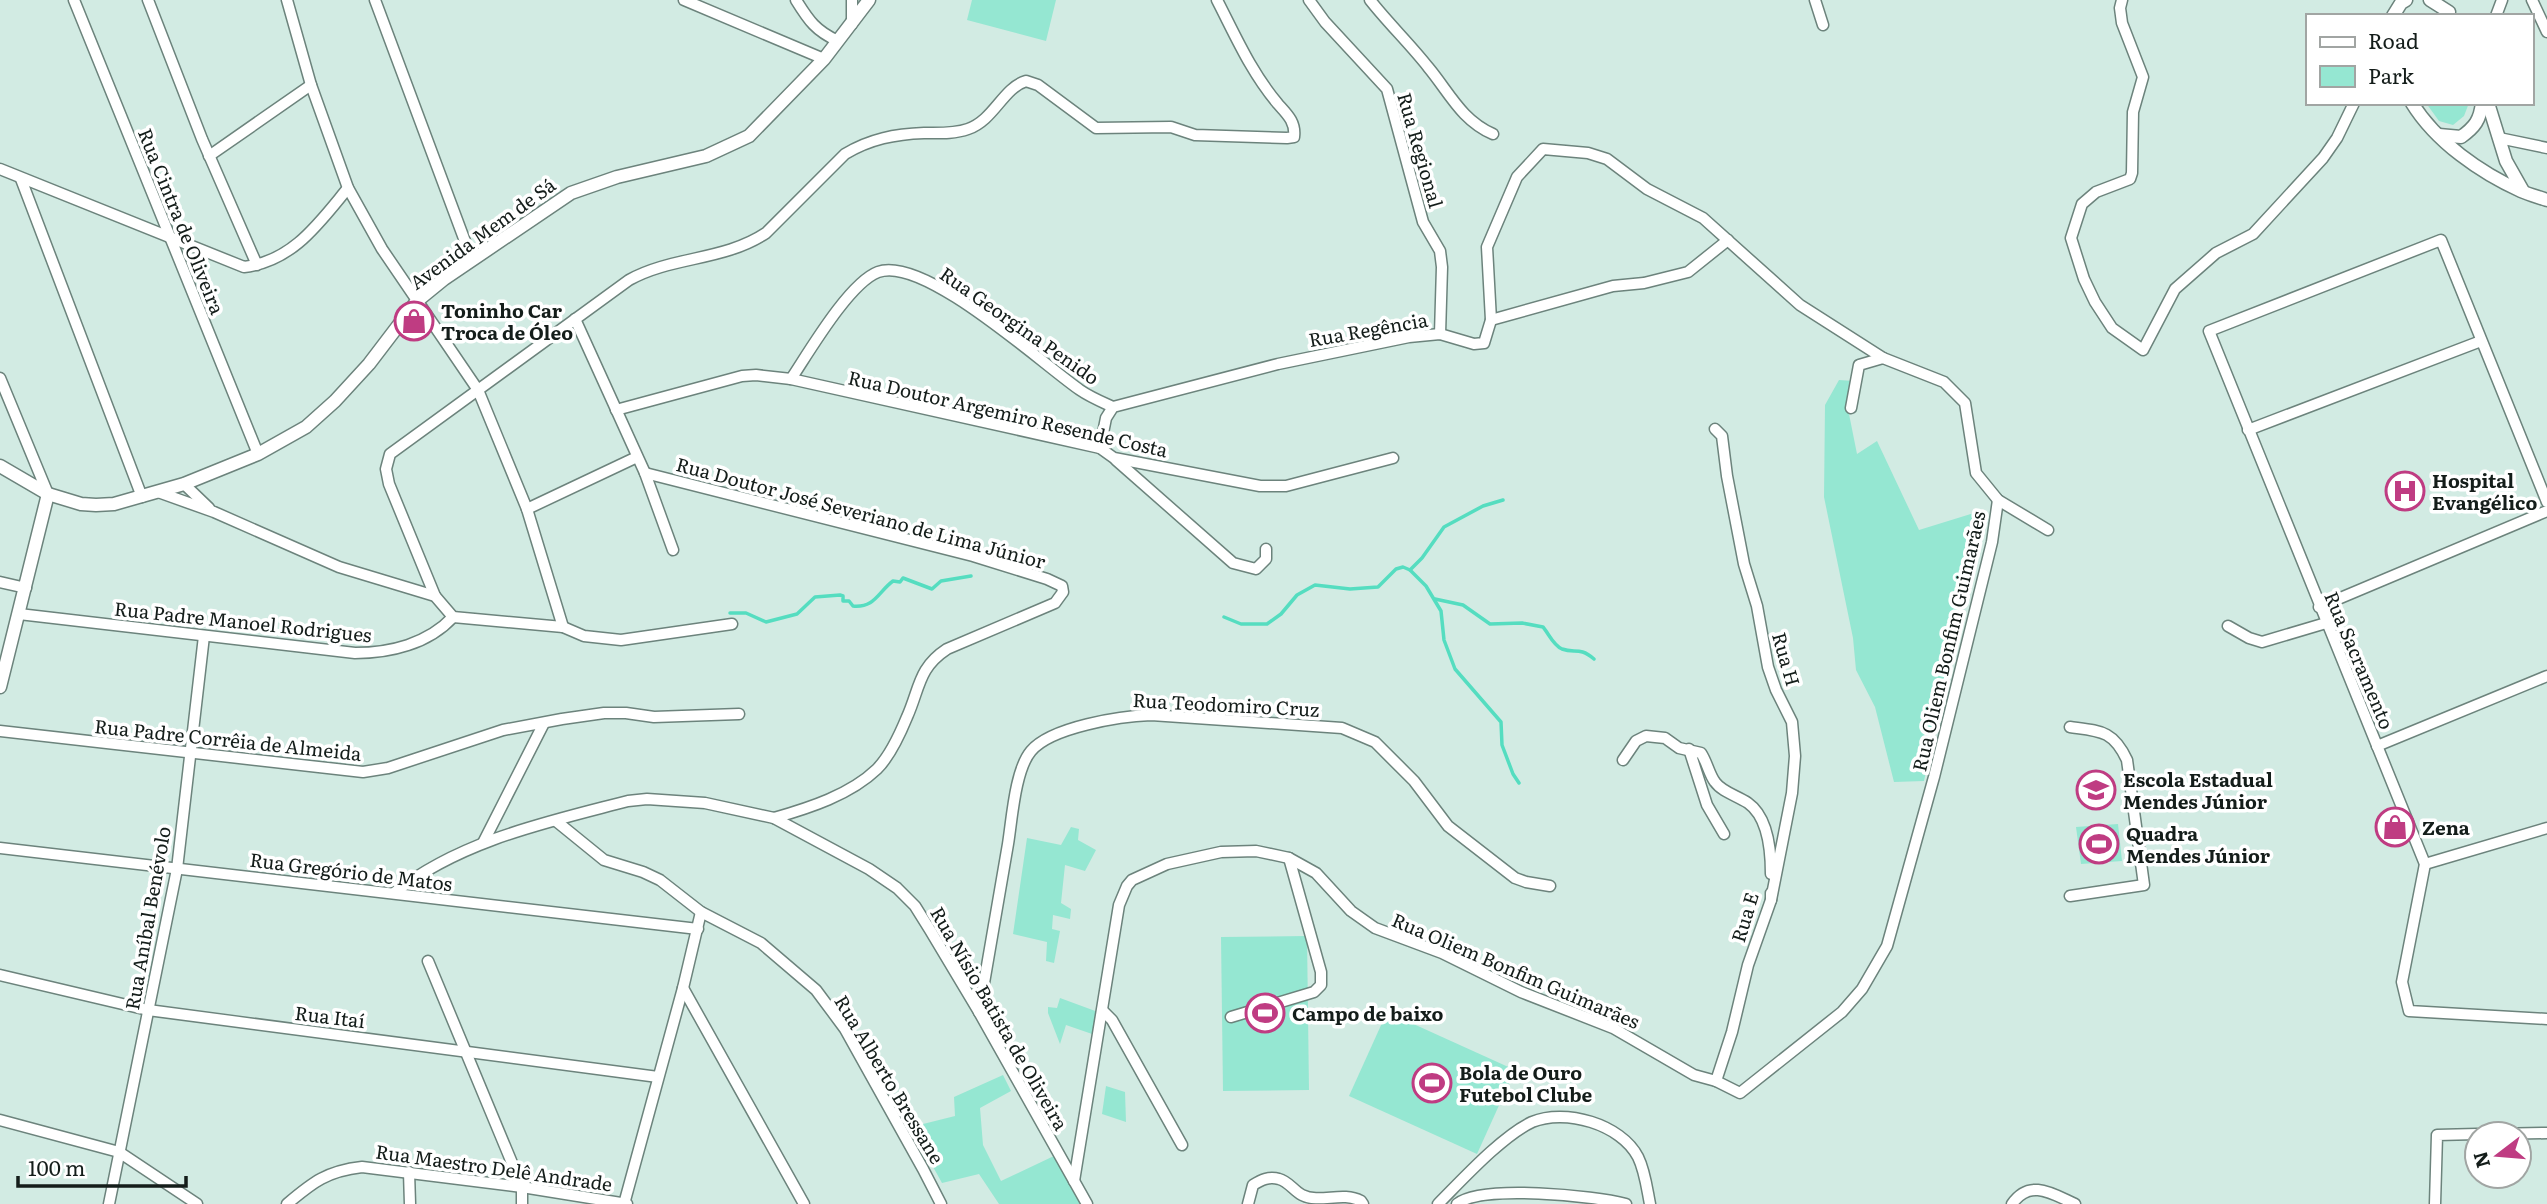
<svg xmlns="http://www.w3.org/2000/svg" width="2547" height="1204" font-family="Literata,serif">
	<rect width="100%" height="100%" fill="#d2ebe3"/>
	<g fill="#95e7d2">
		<polygon points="972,0 1056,0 1046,41 967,20"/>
		<polygon points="2426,103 2469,103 2464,116 2453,125 2439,121"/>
		<polygon points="1839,380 1854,381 1857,411 1849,414 1857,454 1877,441 1919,530 1974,513 1959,616 1924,781 1894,782 1875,707 1856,670 1853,638 1824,497 1825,405"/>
		<polygon points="2118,824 2122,861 2081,864 2076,827"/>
		<polygon points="1071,827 1079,829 1078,840 1096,850 1085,871 1065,865 1061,903 1071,909 1070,919 1053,915 1052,929 1060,931 1054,963 1046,961 1047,942 1013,934 1027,838 1061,845"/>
		<polygon points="1307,936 1309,1090 1223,1091 1221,937"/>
		<polygon points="1060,998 1098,1012 1095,1035 1066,1025 1060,1044 1048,1013 1048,1007 1057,1008"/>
		<polygon points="1387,1012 1515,1070 1477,1154 1349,1096"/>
		<polygon points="1003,1075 1011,1091 980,1108 983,1145 1001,1181 1056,1155 1083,1204 999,1204 979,1174 942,1183 911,1127 955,1116 954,1097"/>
		<polygon points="1106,1086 1125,1092 1126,1122 1102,1114"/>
	</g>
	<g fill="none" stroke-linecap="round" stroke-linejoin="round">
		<g stroke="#55ddc0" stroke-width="3.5">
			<polyline points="1410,570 1422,558 1444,527 1483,506 1503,500"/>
			<path d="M1435,599L1463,605L1490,624L1522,623L1543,627C1549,634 1553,645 1562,649C1575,654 1579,646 1594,659"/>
			<path d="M730,613H746L766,622L797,614L815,597L840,595L843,596V601H849L853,606C875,608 878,592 893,581L900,582L903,578L932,589L941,581L971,576"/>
			<polyline points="1224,617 1241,624 1267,624 1281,614 1297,595 1315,585 1350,589 1378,587 1396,569 1403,567 1410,570 1426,586 1441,611 1444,640 1455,669 1501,722 1502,745 1513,774 1519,783"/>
		</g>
		<defs>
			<g id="minor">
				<polyline points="74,0 258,454"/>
				<polyline points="148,0 202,139 257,265"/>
				<polyline points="287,0 311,85 348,188 382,249 478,390 527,509 563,627"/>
				<polyline points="375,0 472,260"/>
				<polyline points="684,0 824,59"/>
				<path d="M796,0C809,21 816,31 838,41"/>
				<polyline points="852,0 852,24"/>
				<polyline points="1309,0 1325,22 1387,89 1423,222 1440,251 1442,267 1440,334"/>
				<path d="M1370,0C1388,23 1410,44 1428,67C1449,92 1461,120 1493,134"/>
				<polyline points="1815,0 1823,25"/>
				<polyline points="2122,0 2120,8 2122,23 2143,77 2133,112 2132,173 2130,179 2096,192 2082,204 2071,238 2084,279 2095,302 2112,328 2143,350 2175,289 2216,253 2253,234 2323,158 2337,138 2354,103"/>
				<polyline points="2532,0 2547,32"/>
				<polyline points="2496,16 2502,0"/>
				<polyline points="2499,138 2547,148"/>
				<polyline points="209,156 311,85"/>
				<path d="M0,169L244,267C293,261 319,223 348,188"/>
				<polyline points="21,179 142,497"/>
				<polyline points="575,319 645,473 673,550"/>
				<polyline points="1491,320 1613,286 1644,283 1688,272 1728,240"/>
				<polyline points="0,378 48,494"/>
				<path d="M791,379C809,352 849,283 878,272C924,255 1041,363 1080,390C1090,397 1102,402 1113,407"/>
				<polyline points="1851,408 1859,365 1883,358 1944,382 1965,403 1976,473 1998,500 2048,530"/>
				<polyline points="616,410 742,376 756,375 791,379 1100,448 1114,458 1260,486 1286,486 1393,458"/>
				<polyline points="1715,429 1722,436 1727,476 1744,564 1757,606 1768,667 1776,690 1792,722 1795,756 1792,793 1771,900"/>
				<polyline points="2248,430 2481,341"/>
				<polyline points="1100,448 1106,418 1113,407 1278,364 1409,337 1440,334 1474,344 1484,343 1491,320 1487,247 1517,177 1543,149 1588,153 1607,159 1647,189 1703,218 1800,305 1883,358"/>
				<polyline points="1116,460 1233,563 1256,569 1266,559 1266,549"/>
				<path d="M645,473L973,556L1047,579L1062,586L1063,592L1055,603L947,649C918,668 920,688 907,717C900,734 890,756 877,769C850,795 809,808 774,818"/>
				<polyline points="184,484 209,508"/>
				<polyline points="158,492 214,512 339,567 435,596 453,617 563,627 584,636 621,640 732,624"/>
				<polyline points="2547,502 2441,240 2209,331 2425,864 2402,982 2409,1011 2547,1019"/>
				<polyline points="527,509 637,457"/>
				<polyline points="0,582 26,588"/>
				<path d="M435,596L389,484L386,469L390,454L629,280C672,256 724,261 766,233L845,154C870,139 895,134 924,133C938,133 954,134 968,129C994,120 1003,88 1026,81L1038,85L1096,128L1171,127L1195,135L1287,138L1294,137C1296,122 1287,114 1278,104C1251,72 1236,37 1217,0"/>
				<polyline points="2319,607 2547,511"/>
				<path d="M19,614L355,653C390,653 428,644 453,617"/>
				<polyline points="2228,626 2249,638 2262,642 2326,623"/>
				<path d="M2070,727C2100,731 2113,730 2127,760L2144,885L2070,896"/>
				<polyline points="0,731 363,772 388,768 503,730 562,719 604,713 626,713 654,717 739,714"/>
				<polyline points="2377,746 2547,676"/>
				<polyline points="1689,749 1707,805 1724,834"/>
				<path d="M1623,760L1636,741L1646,736L1665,738L1679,748L1701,753C1707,762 1709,774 1715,782C1722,792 1738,796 1748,803C1768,817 1771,851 1771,874"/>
				<polyline points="556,821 604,860 643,872 660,880 701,912 761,943 816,990 845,1029 923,1169 941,1204"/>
				<polyline points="483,843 544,723"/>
				<polyline points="0,848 698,929"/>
				<polyline points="2425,864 2547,828"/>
				<path d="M394,893C461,840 548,822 628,801L647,799L705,803L774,818L869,869L897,888L915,906L930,930L979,1012L1087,1204"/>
				<polyline points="428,961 522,1187 522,1204"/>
				<polyline points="0,975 148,1010 658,1077"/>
				<polyline points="683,988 804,1204"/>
				<polyline points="1103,1011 1112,1020 1182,1145"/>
				<path d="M979,1012C989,956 998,900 1008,844C1012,819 1015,770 1031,751C1051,727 1121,716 1151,715L1342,728L1375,742L1414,781L1448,826L1515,878L1526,882L1550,886"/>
				<polyline points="1231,1017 1314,992 1321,985 1321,972 1289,858"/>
				<polyline points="1716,1081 1732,1032 1748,965 1771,900 1771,893"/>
				<polyline points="0,1120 119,1152 197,1204"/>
				<polyline points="2491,1134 2547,1133"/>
				<polyline points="409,1172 410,1204"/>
				<polyline points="1074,1181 1119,905 1127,886 1132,880 1167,864 1221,852 1256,851 1289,858 1316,873 1351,911 1375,928 1442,953 1521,992 1613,1028 1694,1075 1716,1081 1740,1093 1842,1012 1862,989 1887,946 1934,777 1992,542 1998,500"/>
				<polyline points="109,1204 177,869 204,636"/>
				<path d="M287,1204C313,1182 327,1171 362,1167L522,1187L627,1204"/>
				<polyline points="624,1204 683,988 701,912"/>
				<path d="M1248,1204L1253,1185C1261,1180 1269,1176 1279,1179C1288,1181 1294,1191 1302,1195C1320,1204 1342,1191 1361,1201L1363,1204"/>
				<path d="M1438,1204C1462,1180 1502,1136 1532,1122C1565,1108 1621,1124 1638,1157C1645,1171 1647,1189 1650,1204"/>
				<path d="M1457,1204C1482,1184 1594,1196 1626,1204"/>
				<path d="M2012,1204C2030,1178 2053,1194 2075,1204"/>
				<polyline points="2435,1204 2437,1135 2477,1134"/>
			</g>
			<g id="tertiary">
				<polyline points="2430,0 2449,12"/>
				<polyline points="2393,16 2401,3 2406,0"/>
				<path d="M2412,103C2436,142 2481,173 2521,191C2530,195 2539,197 2547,200"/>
				<polyline points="2488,103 2506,161 2523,191"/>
				<path d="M2439,135L2461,137C2475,127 2480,120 2482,103"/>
				<polyline points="0,466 48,494 81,504 96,505 114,504 184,484 258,454 306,427 335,401 369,364 417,301 444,279 571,193 617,177 706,156 749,136 824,59 869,0"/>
				<polyline points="0,687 48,494"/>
			</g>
		</defs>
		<use href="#minor" stroke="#6c837c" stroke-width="13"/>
		<use href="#tertiary" stroke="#6c837c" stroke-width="15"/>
		<use href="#minor" stroke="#fff" stroke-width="10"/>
		<use href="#tertiary" stroke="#fff" stroke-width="12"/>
	</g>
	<defs>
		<symbol id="shop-ring" viewBox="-11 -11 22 22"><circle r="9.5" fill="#fff" stroke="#bf3c82" stroke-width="1.5"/><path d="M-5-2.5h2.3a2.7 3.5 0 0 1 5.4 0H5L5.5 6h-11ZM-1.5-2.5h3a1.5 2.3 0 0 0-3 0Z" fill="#bf3c82"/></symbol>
		<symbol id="hospital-ring" viewBox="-11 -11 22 22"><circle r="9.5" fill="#fff" stroke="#bf3c82" stroke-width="1.5"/><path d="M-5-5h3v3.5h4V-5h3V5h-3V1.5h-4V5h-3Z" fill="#bf3c82"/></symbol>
		<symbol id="school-ring" viewBox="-11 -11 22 22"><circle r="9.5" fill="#fff" stroke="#bf3c82" stroke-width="1.5"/><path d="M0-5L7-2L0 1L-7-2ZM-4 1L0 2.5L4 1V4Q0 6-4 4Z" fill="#bf3c82"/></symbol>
		<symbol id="stadium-ring" viewBox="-11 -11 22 22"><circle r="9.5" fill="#fff" stroke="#bf3c82" stroke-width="1.5"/><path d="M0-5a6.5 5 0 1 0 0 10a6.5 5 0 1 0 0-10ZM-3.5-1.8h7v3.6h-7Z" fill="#bf3c82"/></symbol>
	</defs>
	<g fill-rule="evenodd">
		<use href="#shop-ring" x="392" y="299" width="44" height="44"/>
		<use href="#hospital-ring" x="2383" y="469" width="44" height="44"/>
		<use href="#school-ring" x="2074" y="768" width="44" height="44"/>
		<use href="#shop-ring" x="2373" y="805" width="44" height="44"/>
		<use href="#stadium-ring" x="2077" y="822" width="44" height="44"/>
		<use href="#stadium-ring" x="1243" y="991" width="44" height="44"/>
		<use href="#stadium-ring" x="1410" y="1061" width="44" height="44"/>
	</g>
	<g text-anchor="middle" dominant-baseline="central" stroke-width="7" stroke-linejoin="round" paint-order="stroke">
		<g font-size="19" fill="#141d1a" stroke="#fff">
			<text transform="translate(1421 150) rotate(74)">Rua Regional</text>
			<text transform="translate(182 221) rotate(68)">Rua Cintra de Oliveira</text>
			<text transform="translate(482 233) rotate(-36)">Avenida Mem de Sá</text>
			<text transform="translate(1020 325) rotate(35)">Rua Georgina Penido</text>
			<text transform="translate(1368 329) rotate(-10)">Rua Regência</text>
			<text transform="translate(1008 413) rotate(13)">Rua Doutor Argemiro Resende Costa</text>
			<text transform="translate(861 512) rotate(15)">Rua Doutor José Severiano de Lima Júnior</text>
			<text transform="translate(243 621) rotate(6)">Rua Padre Manoel Rodrigues</text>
			<text transform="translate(1948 641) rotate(-77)">Rua Oliem Bonfim Guimarães</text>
			<text transform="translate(1787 659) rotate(74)">Rua H</text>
			<text transform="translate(2360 660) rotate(67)">Rua Sacramento</text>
			<text transform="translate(1226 704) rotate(3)">Rua Teodomiro Cruz</text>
			<text transform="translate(228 739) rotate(6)">Rua Padre Corrêia de Almeida</text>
			<text transform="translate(351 871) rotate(7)">Rua Gregório de Matos</text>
			<text transform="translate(1744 917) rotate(-73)">Rua E</text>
			<text transform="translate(147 918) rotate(-80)">Rua Aníbal Benévolo</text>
			<text transform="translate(1516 970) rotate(23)">Rua Oliem Bonfim Guimarães</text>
			<text transform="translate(330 1016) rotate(7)">Rua Itaí</text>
			<text transform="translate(1000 1018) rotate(60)">Rua Nísio Batista de Oliveira</text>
			<text transform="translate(890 1079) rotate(59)">Rua Alberto Bressane</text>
			<text transform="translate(494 1167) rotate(8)">Rua Maestro Delê Andrade</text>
		</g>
		<g font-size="19" font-weight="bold" fill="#141d1a" stroke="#fff" text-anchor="start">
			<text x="441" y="310">Toninho Car<tspan x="441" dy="22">Troca de Óleo</tspan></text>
			<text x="2432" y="480">Hospital<tspan x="2432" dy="22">Evangélico</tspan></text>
			<text x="2123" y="779">Escola Estadual<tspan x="2123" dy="22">Mendes Júnior</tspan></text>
			<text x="2422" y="827">Zena</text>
			<text x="2126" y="833">Quadra<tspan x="2126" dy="22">Mendes Júnior</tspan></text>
			<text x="1292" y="1013">Campo de baixo</text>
			<text x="1459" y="1072">Bola de Ouro<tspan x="1459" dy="22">Futebol Clube</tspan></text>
		</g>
	</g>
	<rect x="2306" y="14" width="228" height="91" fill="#ffffff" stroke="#a1a5a3" stroke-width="2"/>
	<rect x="2320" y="37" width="35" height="10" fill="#ffffff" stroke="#a1a5a3" stroke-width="2"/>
	<text x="2368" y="49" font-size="21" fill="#141d1a">Road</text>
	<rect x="2320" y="66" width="35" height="21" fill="#95e7d2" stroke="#a1a5a3" stroke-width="2"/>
	<text x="2368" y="84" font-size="21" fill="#141d1a">Park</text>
	<g transform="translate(2498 1155) rotate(254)"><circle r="33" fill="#ffffff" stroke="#a1a5a3" stroke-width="2"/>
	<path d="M0-5L12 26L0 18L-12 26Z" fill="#bf3c82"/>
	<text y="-10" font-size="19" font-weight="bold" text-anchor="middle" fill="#141d1a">N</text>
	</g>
	<path d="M18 1176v10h168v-10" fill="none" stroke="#141d1a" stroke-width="3.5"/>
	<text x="28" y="1176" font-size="21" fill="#141d1a" stroke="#ffffff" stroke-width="5" paint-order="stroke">100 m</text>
</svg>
